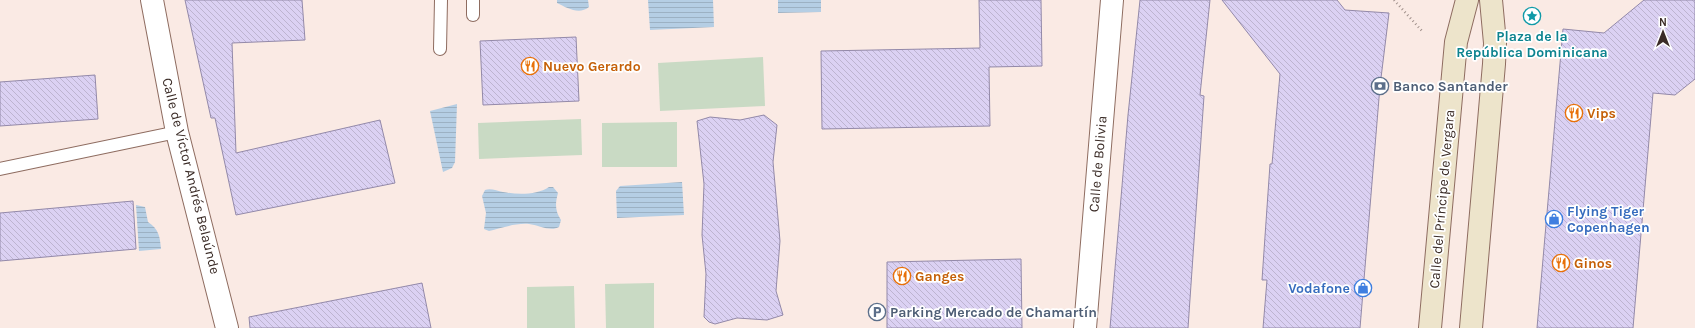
<svg xmlns="http://www.w3.org/2000/svg" width="1695" height="328" font-family="Karla,sans-serif">
	<defs>
		<pattern id="water-rules" width="6" height="5" patternUnits="userSpaceOnUse"><rect width="6" height="5" fill="#b5cee4"/><path d="M0 2.5h6" fill="none" stroke="#9cb1c3"/></pattern>
		<pattern id="building-back-hatch" width="6" height="6" patternUnits="userSpaceOnUse"><rect width="6" height="6" fill="#dbd1f3"/><path d="M-1 5l2 2M0 0l6 6M5-1l2 2" fill="none" stroke="#bdb4d0"/></pattern>
	</defs>
	<rect width="100%" height="100%" fill="#faeae4"/>
	<g fill="#c9dac4">
		<polygon points="763,57 765,106 660,111 658,63"/>
		<polygon points="581,119 582,155 479,159 478,123"/>
		<polygon points="677,122 677,167 602,167 602,123"/>
		<polygon points="654,283 654,328 606,328 605,284"/>
		<polygon points="574,286 575,328 527,328 527,287"/>
	</g>
	<g fill="url(#water-rules)">
		<path d="M557,0H588L589,7C579,15 567,8 557,3Z"/>
		<polygon points="648,0 713,0 714,27 650,30"/>
		<polygon points="778,0 821,0 821,12 778,13"/>
		<polygon points="457,104 455,162 452,168 443,172 430,111"/>
		<polygon points="682,182 684,215 617,218 616,191 620,186"/>
		<path d="M549,187H553L558,193C555,204 555,211 561,220L559,227C551,232 538,225 529,224C515,223 502,228 489,231L484,229L486,213L482,196L485,190C491,188 497,191 503,192C518,195 537,195 549,187Z"/>
		<path d="M136,205L145,207L148,222C159,229 160,237 161,249L139,251Z"/>
	</g>
	<g fill="url(#building-back-hatch)" stroke="#9389a9">
		<polygon points="185,0 302,0 305,40 232,43 236,153 380,120 395,183 236,215 215,118 211,118"/>
		<polygon points="979,0 1041,0 1042,66 989,67 990,126 822,129 821,51 980,48"/>
		<polygon points="1140,0 1210,0 1200,95 1204,96 1188,328 1110,328 1128,115"/>
		<polygon points="1222,0 1337,0 1345,10 1389,13 1380,86 1360,328 1263,328 1267,280 1262,280 1270,164 1272,164 1280,74"/>
		<polygon points="1644,0 1695,0 1695,79 1675,95 1653,93 1633,328 1537,328 1563,29 1604,33"/>
		<polygon points="576,37 579,101 483,105 480,41"/>
		<polygon points="95,75 98,119 0,126 0,82"/>
		<polygon points="764,115 777,125 773,162 780,241 776,291 783,315 767,320 737,318 715,324 709,322 704,317 706,274 702,235 704,184 697,121 710,117 740,120"/>
		<polygon points="133,201 136,249 0,261 0,213"/>
		<polygon points="1021,259 1022,328 887,328 887,262"/>
		<polygon points="422,283 431,328 250,328 249,317"/>
	</g>
	<g fill="none" stroke-linecap="round" stroke-linejoin="round">
		<defs>
			<g id="service">
				<polyline points="473,0 473,15"/>
				<polyline points="440,49 441,0"/>
				<polyline points="0,169 177,132"/>
			</g>
			<g id="minor">
				<polyline points="152,0 177,132 227,328"/>
				<polyline points="1085,328 1112,0"/>
			</g>
			<g id="secondary">
				<polyline points="1430,328 1456,42 1467,0"/>
				<polyline points="1471,328 1494,64 1495,43 1491,0"/>
			</g>
		</defs>
		<use href="#service" stroke="#8e6c60" stroke-width="14"/>
		<use href="#minor" stroke="#8e6c60" stroke-width="24"/>
		<use href="#secondary" stroke="#8e6c60" stroke-width="24"/>
		<polyline stroke="#9f8f8a" stroke-width="2.5" stroke-dasharray="1 3" stroke-linecap="butt" points="1394,0 1422,31"/>
		<use href="#service" stroke="#fff" stroke-width="12"/>
		<use href="#minor" stroke="#fff" stroke-width="22"/>
		<use href="#secondary" stroke="#ede4cb" stroke-width="22"/>
	</g>
	<defs>
		<symbol id="sight-ring" viewBox="-11 -11 22 22"><circle r="9.5" fill="#fff" stroke="#0f9aa8" stroke-width="1.5"/><path d="M0-6L1.8-2.2L6-1.7L2.9 1.2L3.7 5.4L0 3.3L-3.7 5.4L-2.9 1.2L-6-1.7L-1.8-2.2Z" fill="#0f9aa8"/></symbol>
		<symbol id="restaurant-ring" viewBox="-11 -11 22 22"><circle r="9.5" fill="#fff" stroke="#e8710a" stroke-width="1.5"/><path d="M-5-6h1v4h1v-4h1v4h1v-4h1v5L-1.5 .5V6h-2V.5L-5-1ZM5-6V6H3V1.5H1.5Q1.5-4 5-6Z" fill="#e8710a"/></symbol>
		<symbol id="bank-ring" viewBox="-11 -11 22 22"><circle r="9.5" fill="#fff" stroke="#5c6f8a" stroke-width="1.5"/><path d="M-6-4H6V4H-6ZM0-2.3a2.3 2.3 0 1 0 0 4.6a2.3 2.3 0 1 0 0-4.6Z" fill="#5c6f8a"/></symbol>
		<symbol id="shop-ring" viewBox="-11 -11 22 22"><circle r="9.5" fill="#fff" stroke="#3f7fe0" stroke-width="1.5"/><path d="M-5-2.5h2.3a2.7 3.5 0 0 1 5.4 0H5L5.5 6h-11ZM-1.5-2.5h3a1.5 2.3 0 0 0-3 0Z" fill="#3f7fe0"/></symbol>
		<symbol id="parking-ring" viewBox="-11 -11 22 22"><circle r="9.5" fill="#fff" stroke="#5c6f8a" stroke-width="1.5"/><path d="M-3.5-5.5H1a3.5 3.5 0 0 1 0 7H-1V5.5H-3.5ZM-1-3.4V-.6H.8a1.4 1.4 0 0 0 0-2.8Z" fill="#5c6f8a"/></symbol>
	</defs>
	<g fill-rule="evenodd">
		<use href="#sight-ring" x="1522" y="6" width="20" height="20"/>
		<use href="#restaurant-ring" x="520" y="56" width="20" height="20"/>
		<use href="#bank-ring" x="1370" y="76" width="20" height="20"/>
		<use href="#restaurant-ring" x="1564" y="103" width="20" height="20"/>
		<use href="#shop-ring" x="1544" y="209" width="20" height="20"/>
		<use href="#restaurant-ring" x="1551" y="253" width="20" height="20"/>
		<use href="#restaurant-ring" x="892" y="266" width="20" height="20"/>
		<use href="#shop-ring" x="1353" y="278" width="20" height="20"/>
		<use href="#parking-ring" x="867" y="302" width="20" height="20"/>
	</g>
	<g text-anchor="middle" dominant-baseline="central" stroke-width="3.5" stroke-linejoin="round" paint-order="stroke">
		<g font-size="14" font-weight="bold" fill="#0d838f" stroke="#fff">
			<text x="1532" y="36">Plaza de la<tspan x="1532" dy="16">República Dominicana</tspan></text>
		</g>
		<g font-size="14" font-weight="bold" fill="#c56008" stroke="#fff" text-anchor="start">
			<text x="543" y="66">Nuevo Gerardo</text>
			<text x="1587" y="113">Vips</text>
			<text x="1574" y="263">Ginos</text>
			<text x="915" y="276">Ganges</text>
		</g>
		<g font-size="14" font-weight="bold" fill="#4e5e75" stroke="#fff" text-anchor="start">
			<text x="1393" y="86">Banco Santander</text>
			<text x="890" y="312">Parking Mercado de Chamartín</text>
		</g>
		<g font-size="14" fill="#3a2b26" stroke="#fff">
			<text transform="translate(1098 164) rotate(-85)">Calle de Bolivia</text>
			<text transform="translate(191 176) rotate(76)">Calle de Víctor Andrés Belaúnde</text>
			<text transform="translate(1442 199) rotate(-85)">Calle del Príncipe de Vergara</text>
		</g>
		<g font-size="14" font-weight="bold" fill="#366cbe" stroke="#fff" text-anchor="start">
			<text x="1567" y="211">Flying Tiger<tspan x="1567" dy="16">Copenhagen</tspan></text>
			<text x="1350" y="288" text-anchor="end">Vodafone</text>
		</g>
	</g>
	<g transform="translate(1663 32)" stroke="#ffffff" stroke-width="3" paint-order="stroke">
	<path d="M0-3L7 15L0 10L-7 15Z" fill="#3a2b26"/>
	<text y="-6" font-size="11" font-weight="bold" text-anchor="middle" fill="#3a2b26">N</text>
	</g>
</svg>
